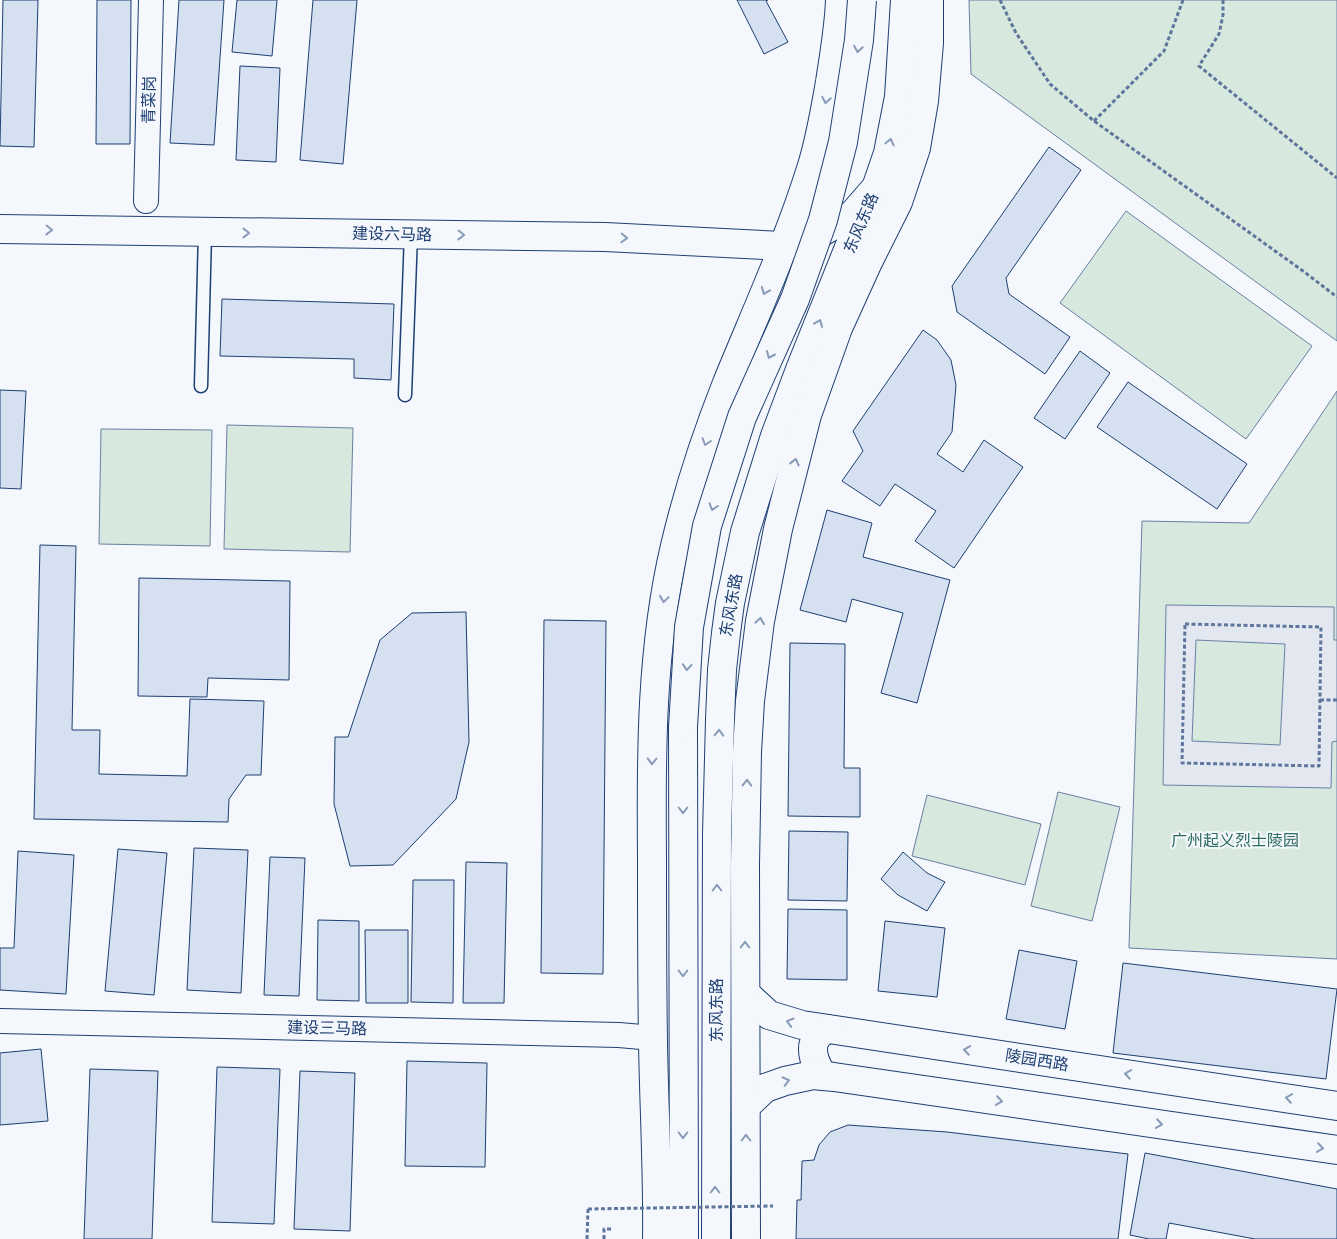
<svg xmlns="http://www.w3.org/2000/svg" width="1337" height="1239" font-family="'DejaVu Sans','Noto Sans SC',sans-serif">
	<rect width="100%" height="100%" fill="#f4f7fb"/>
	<g fill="#d7e8df" stroke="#687fa3">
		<polygon points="969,0 1337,0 1337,341 971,74"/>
		<polygon points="1126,211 1312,346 1246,439 1060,303"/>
		<polygon points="1337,391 1337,959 1129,948 1142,521 1249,523"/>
		<polygon points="227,425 353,428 350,552 224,549"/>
		<polygon points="101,429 212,430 210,546 99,544"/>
		<polygon points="1058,792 1120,807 1092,921 1031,906"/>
		<polygon points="927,795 1041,824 1025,885 912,856"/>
	</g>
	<path fill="#e3e8f0" stroke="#687fa3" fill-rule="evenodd" d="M1166,605L1334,607V640H1337V741L1332,742L1331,788L1163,785ZM1196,640L1285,644L1280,745L1192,741Z"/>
	<g fill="#d5e0f0" stroke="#1d3f73">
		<polygon points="3,0 38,0 34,147 0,146"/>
		<polygon points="97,0 131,0 130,144 96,144"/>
		<polygon points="179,0 224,0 214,145 170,143"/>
		<polygon points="237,0 277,0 272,56 232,52"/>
		<polygon points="313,0 357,0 343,164 300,160"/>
		<polygon points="737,0 768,0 766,1 788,42 764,54"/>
		<polygon points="240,66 280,68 276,162 236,160"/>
		<polygon points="1049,147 1081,170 1006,278 1009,294 1070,337 1045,374 957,312 952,286"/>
		<polygon points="222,299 394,304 391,380 354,378 354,359 220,356"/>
		<polygon points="923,330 937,340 951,360 956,385 952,432 937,454 963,472 984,440 1023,467 954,568 915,541 936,511 895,484 880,506 842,481 863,451 853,431"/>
		<polygon points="1080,351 1110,373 1065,439 1034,418"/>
		<polygon points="1128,382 1247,464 1217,509 1097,427"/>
		<polygon points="0,390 26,391 21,489 0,488"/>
		<polygon points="827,510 872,523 863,557 950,580 917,703 881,693 903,613 852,599 846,622 800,610"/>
		<polygon points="40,545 76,546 72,730 100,730 99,774 187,776 190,699 264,701 261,775 246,775 229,799 228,822 34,819"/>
		<polygon points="139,578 290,581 289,680 208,678 207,697 138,696"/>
		<polygon points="466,612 469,742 456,799 393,865 350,866 334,804 335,737 348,737 380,640 412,613"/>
		<polygon points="544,620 606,621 603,974 541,973"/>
		<polygon points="790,643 845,644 844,768 860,768 860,817 788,816"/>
		<polygon points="789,831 848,832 847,901 788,900"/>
		<polygon points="194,848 248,850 241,993 187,990"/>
		<polygon points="118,849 167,853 154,995 105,991"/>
		<polygon points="18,851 74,855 66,994 0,990 0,948 14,948"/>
		<polygon points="903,852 927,873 945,882 927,911 898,895 881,879"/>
		<polygon points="270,857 305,858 299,996 264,995"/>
		<polygon points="466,862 507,863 504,1003 463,1003"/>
		<polygon points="413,880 454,880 453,1003 411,1002"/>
		<polygon points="788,909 847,910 847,980 787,979"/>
		<polygon points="318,920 359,921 359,1001 317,1000"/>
		<polygon points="885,921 945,928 937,997 878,991"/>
		<polygon points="365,930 408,930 408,1003 366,1003"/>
		<polygon points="1019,950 1077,961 1065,1029 1006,1019"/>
		<polygon points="1123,963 1337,989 1326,1079 1113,1053"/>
		<polygon points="41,1049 48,1121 0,1125 0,1053"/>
		<polygon points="407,1061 487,1063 485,1167 405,1166"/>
		<polygon points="217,1067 280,1069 274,1224 212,1222"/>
		<polygon points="90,1069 158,1071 152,1239 84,1239"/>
		<polygon points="300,1071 355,1073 350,1231 294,1229"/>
		<polygon points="848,1125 947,1132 1128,1154 1118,1239 796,1239 797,1200 801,1200 802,1161 814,1160 819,1145 830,1132"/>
		<polygon points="1145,1153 1337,1189 1337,1239 1255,1239 1169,1223 1166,1239 1149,1239 1130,1235"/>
	</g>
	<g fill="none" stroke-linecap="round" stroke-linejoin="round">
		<defs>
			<g id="lane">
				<polyline points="201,386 205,233"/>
				<polyline points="405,395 411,234"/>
			</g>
			<g id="street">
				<polyline points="146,201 151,0"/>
				<polyline points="0,1021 619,1035 653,1038"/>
			</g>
			<g id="secondary">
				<polyline points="0,229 605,237 783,246 810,239 853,214 873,191"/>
				<polyline points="746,994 769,1015 802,1025 1337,1106"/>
				<path d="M824,1076C816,1067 808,1049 817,1037C819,1034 824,1031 827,1029"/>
				<polyline points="746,1106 765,1088 785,1081 813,1075 834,1077 1337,1150"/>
			</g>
			<path id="primary" d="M657,1239C658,1173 654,1107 653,1042C652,980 652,918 652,857C651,753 651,648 675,546C688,491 706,436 727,383C756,312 788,242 811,169C820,141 825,111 830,82C834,55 839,28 840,0"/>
			<g id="highway">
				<polyline points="683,727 684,1239"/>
				<polyline points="716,1239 717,834 720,720 722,670 726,633 730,603 745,532 775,436 801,367 854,235 876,188 888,153 899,97 905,0"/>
				<polyline points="746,1239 745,865 747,752 750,701 760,621 778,529 807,415 838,328 868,262 898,202 916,148 924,101 929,43 929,0"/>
			</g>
		</defs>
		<use href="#lane" stroke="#1d3f73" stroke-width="15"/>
		<use href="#street" stroke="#1d3f73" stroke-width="26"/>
		<use href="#secondary" stroke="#1d3f73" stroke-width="30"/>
		<use href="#primary" stroke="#1d3f73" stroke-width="30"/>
		<use href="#highway" stroke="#1d3f73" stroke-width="30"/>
		<g stroke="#5e769c" stroke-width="3" stroke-dasharray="4 2.5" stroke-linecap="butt">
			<polyline points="1000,0 1016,33 1050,84 1094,121 1303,271 1337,297"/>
			<polyline points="1223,0 1223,15 1219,34 1199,66 1337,178"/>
			<polyline points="1094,121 1164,51 1183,0"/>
			<polygon points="1185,624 1321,627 1319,766 1182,763"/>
			<polyline points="1320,700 1337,700"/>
			<polyline points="587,1239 588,1209"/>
			<polyline points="604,1239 604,1229 613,1229"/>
		</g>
		<use href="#lane" stroke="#f4f7fb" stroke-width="12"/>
		<use href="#street" stroke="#f4f7fb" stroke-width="24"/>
		<use href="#secondary" stroke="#f4f7fb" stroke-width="28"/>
		<use href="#primary" stroke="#f4f7fb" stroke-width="28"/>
		<use href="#highway" stroke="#f4f7fb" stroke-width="28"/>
		<defs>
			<polyline id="highway-bridge" points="683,727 689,627 707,526 742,417 795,299 823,220 843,142 859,40 862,0"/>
		</defs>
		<use href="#highway-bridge" stroke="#1d3f73" stroke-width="30" stroke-linecap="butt"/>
		<polyline stroke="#5e769c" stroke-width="3" stroke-dasharray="4 2.5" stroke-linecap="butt" points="588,1209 773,1206"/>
		<use href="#highway-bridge" stroke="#f4f7fb" stroke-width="28"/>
	</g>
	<defs><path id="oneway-chevron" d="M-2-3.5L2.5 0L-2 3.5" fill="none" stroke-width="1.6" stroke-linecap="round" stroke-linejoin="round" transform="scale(1.25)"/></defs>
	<g stroke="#889bb7">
		<use href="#oneway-chevron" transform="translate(858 49) rotate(99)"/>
		<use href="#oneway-chevron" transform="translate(826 100) rotate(100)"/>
		<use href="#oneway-chevron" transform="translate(890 142) rotate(-77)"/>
		<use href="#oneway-chevron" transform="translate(49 230) rotate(1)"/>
		<use href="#oneway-chevron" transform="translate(246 233)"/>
		<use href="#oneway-chevron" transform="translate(461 235) rotate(1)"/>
		<use href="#oneway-chevron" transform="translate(624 238) rotate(2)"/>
		<use href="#oneway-chevron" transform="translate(765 291) rotate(112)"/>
		<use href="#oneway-chevron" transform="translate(819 323) rotate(-67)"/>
		<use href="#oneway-chevron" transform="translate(770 355) rotate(114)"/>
		<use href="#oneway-chevron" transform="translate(706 442) rotate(108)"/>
		<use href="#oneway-chevron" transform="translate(795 462) rotate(-76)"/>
		<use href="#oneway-chevron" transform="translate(713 507) rotate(108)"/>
		<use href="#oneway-chevron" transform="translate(664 599) rotate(98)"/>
		<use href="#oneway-chevron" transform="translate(760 621) rotate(-81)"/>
		<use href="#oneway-chevron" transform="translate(687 667) rotate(94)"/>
		<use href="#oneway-chevron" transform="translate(719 733) rotate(-88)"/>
		<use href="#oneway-chevron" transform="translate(652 761) rotate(92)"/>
		<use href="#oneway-chevron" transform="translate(747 783) rotate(-89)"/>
		<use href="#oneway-chevron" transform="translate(683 810) rotate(90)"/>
		<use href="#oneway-chevron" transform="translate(717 888) rotate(-90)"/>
		<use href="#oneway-chevron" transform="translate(745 945) rotate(-90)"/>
		<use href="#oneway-chevron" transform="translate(683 973) rotate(90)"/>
		<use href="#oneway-chevron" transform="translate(790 1022) rotate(-164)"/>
		<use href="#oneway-chevron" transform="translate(967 1050) rotate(-171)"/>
		<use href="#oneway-chevron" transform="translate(1128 1074) rotate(-171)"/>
		<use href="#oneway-chevron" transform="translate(786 1081) rotate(-14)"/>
		<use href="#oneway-chevron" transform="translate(1289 1098) rotate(-171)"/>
		<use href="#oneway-chevron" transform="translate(999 1101) rotate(8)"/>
		<use href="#oneway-chevron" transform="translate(1159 1124) rotate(8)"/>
		<use href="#oneway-chevron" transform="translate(683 1135) rotate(90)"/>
		<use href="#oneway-chevron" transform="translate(746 1138) rotate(-90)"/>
		<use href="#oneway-chevron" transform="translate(1320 1148) rotate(8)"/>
		<use href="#oneway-chevron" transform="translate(715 1190) rotate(-90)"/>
	</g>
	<g text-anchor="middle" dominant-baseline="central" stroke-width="4" stroke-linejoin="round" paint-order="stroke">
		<g font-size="16" fill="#1d3f73" stroke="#f4f7fb">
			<text transform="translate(149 100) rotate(-89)">青菜岗</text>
			<text transform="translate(861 223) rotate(-67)">东风东路</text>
			<text transform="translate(392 234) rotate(1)">建设六马路</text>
			<text transform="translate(731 605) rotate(-80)">东风东路</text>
			<text transform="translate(716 1010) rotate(-90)">东风东路</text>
			<text transform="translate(327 1028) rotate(1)">建设三马路</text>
			<text transform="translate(1037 1060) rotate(9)">陵园西路</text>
		</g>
		<g font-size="16" fill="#2c6c60" stroke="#f4f7fb">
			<text x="1235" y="840">广州起义烈士陵园</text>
		</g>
	</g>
</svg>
